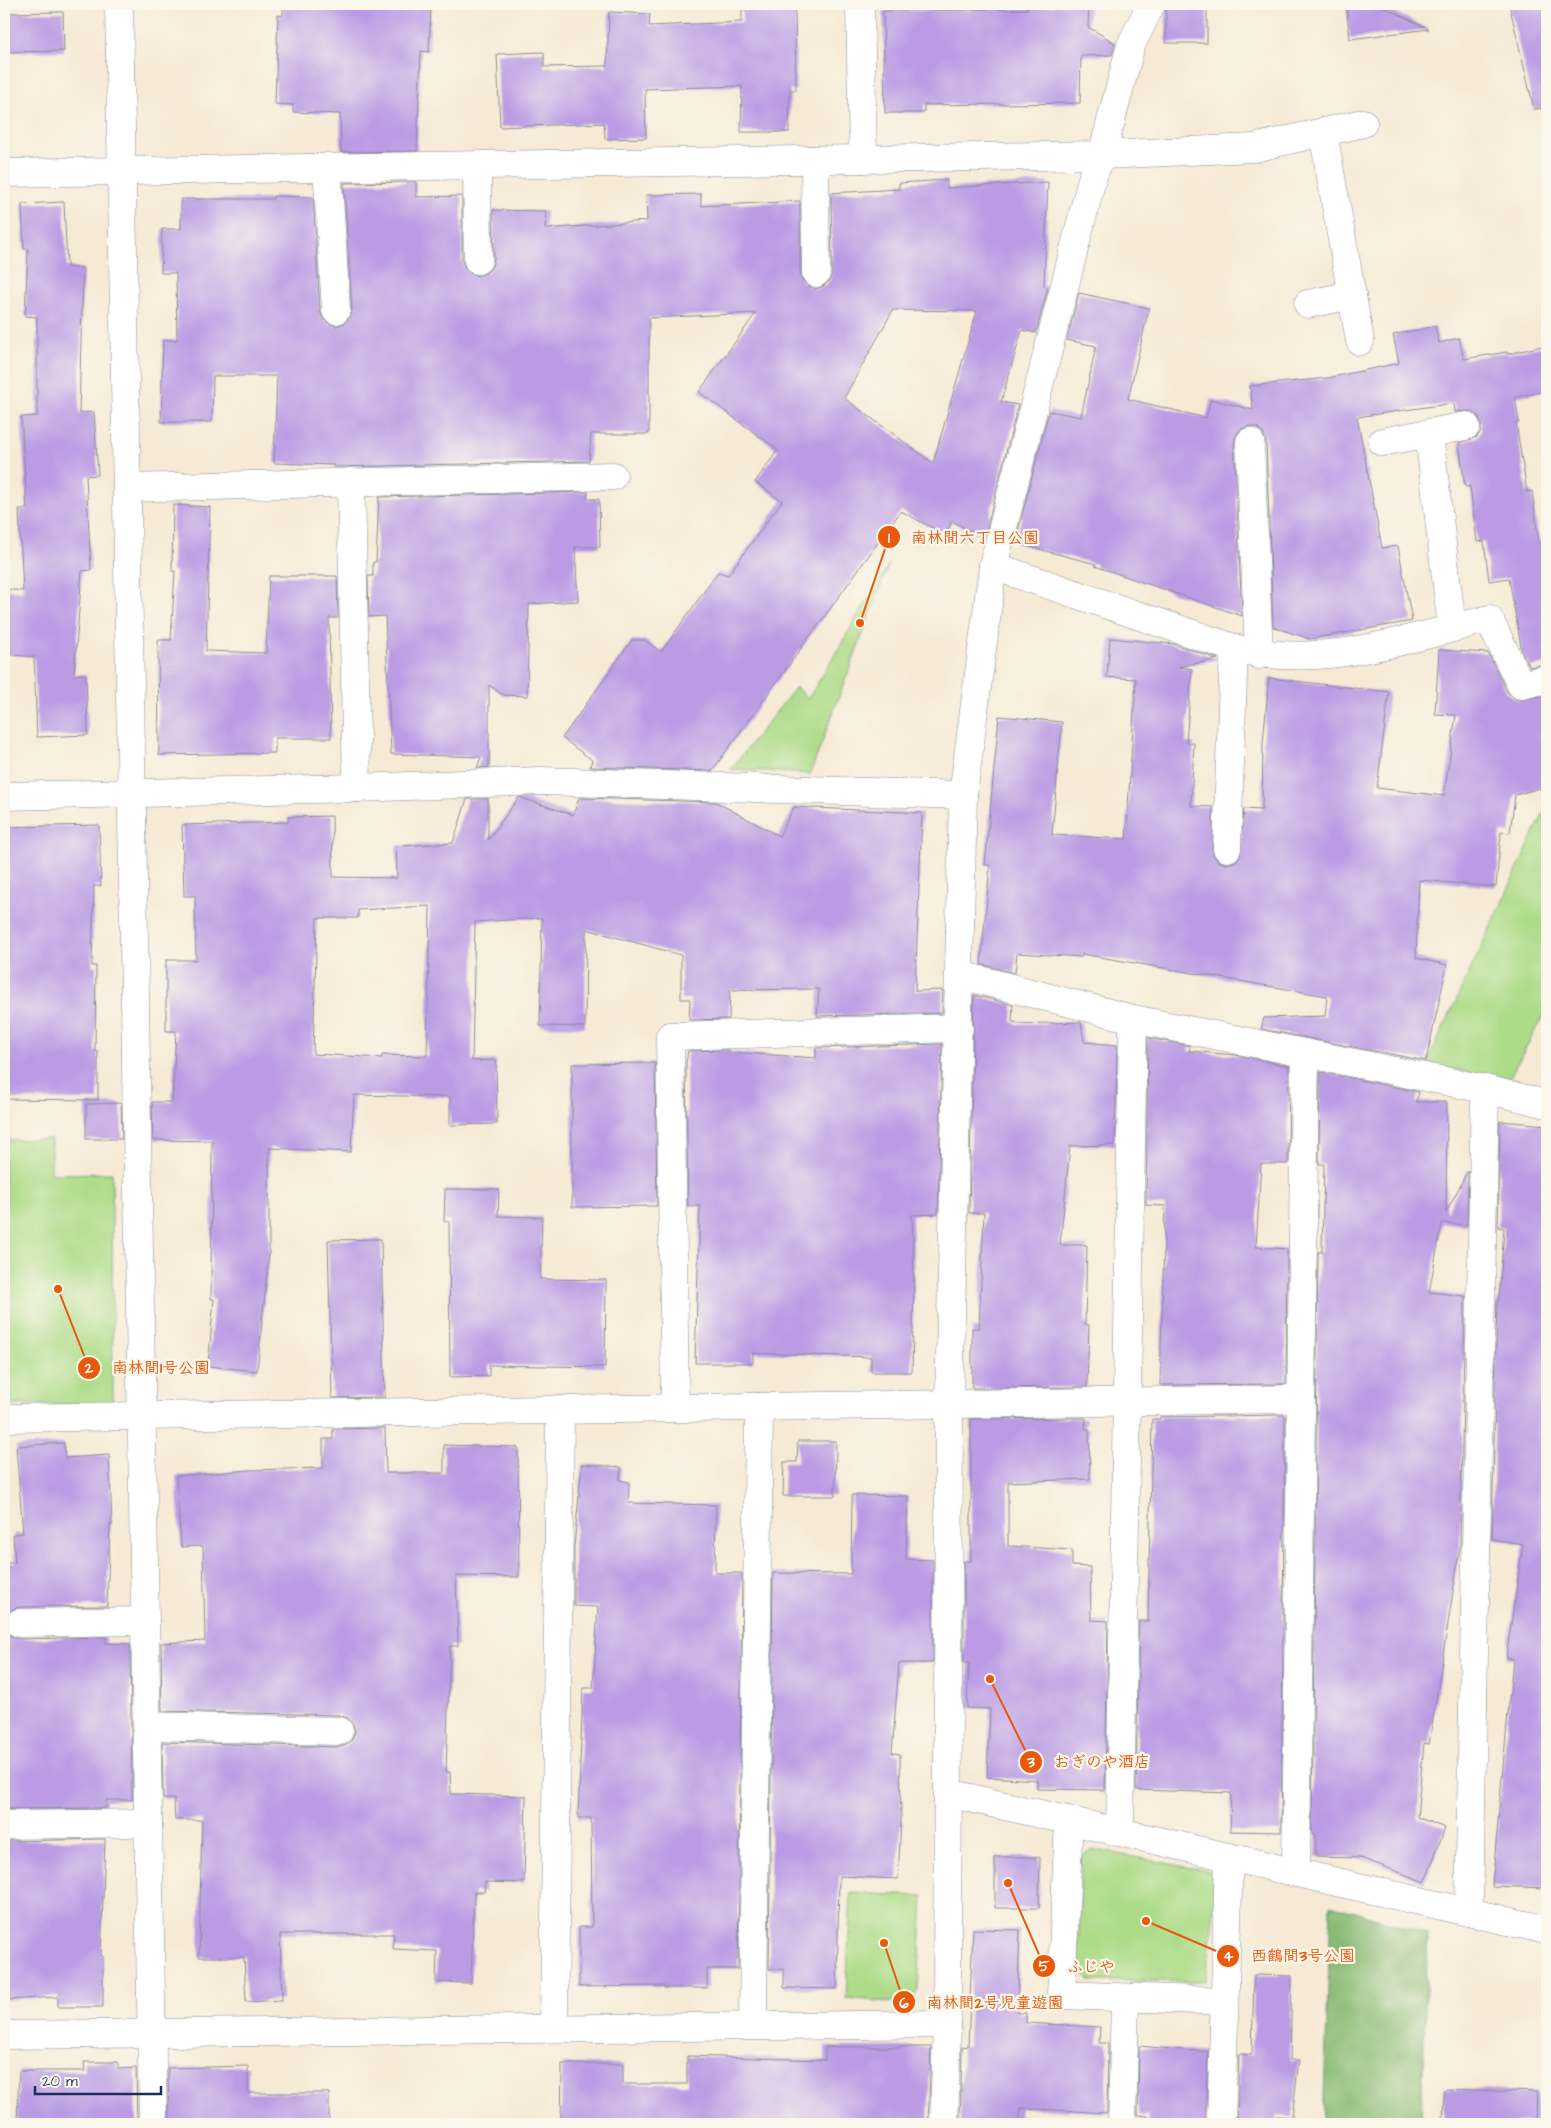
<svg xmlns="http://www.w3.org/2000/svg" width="1551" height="2128" font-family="'Architects Daughter','Klee One',sans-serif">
	<rect width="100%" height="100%" fill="#fbf7ec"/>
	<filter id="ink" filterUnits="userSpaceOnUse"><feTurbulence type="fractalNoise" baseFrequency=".02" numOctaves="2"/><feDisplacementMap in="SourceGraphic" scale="10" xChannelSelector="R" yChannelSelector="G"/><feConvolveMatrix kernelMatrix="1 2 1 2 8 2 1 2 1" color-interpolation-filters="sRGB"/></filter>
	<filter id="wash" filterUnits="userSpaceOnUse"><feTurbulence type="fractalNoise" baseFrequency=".0096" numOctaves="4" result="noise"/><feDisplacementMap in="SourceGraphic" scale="20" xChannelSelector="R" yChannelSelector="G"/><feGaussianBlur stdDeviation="1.12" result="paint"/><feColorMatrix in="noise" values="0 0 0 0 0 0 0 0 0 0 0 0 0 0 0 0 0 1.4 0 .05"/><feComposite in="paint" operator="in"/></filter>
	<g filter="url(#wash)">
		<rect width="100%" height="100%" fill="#f6ead5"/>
		<g fill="#addb88" stroke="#648573">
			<polygon points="889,564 810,774 731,769 796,687 808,699"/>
			<polygon points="1546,808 1547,1009 1507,1082 1427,1063"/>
			<polygon points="51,1139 51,1174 112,1173 113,1404 4,1405 4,1140"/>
			<polygon points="1092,1849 1218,1873 1206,1981 1090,1981 1078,1969 1081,1857"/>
			<polygon points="851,1893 923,1896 918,1990 910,2004 846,1998"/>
		</g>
		<polygon fill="#8abb74" stroke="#527569" points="1331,1905 1428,1934 1421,2124 1323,2124"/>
		<g id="blocks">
			<g fill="#ba9be4" fill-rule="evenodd">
				<polygon points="283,4 431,4 429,52 421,51 417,151 341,152 340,114 293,112 293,105 275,104 278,15 283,16"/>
				<polygon points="742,4 795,4 796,90 790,90 789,132 741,132 742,86 645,89 646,138 605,139 604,123 500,127 497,54 544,52 544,67 607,66 609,12 650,14 649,26 742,22"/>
				<polygon points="1055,4 1089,4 1088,27 1115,43 1112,55 1081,56 1080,103 924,105 924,113 885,113 883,11 1027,9 1027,6 1055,6"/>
				<rect x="1166" y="4" width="41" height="39"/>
				<polygon points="1346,4 1378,4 1429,29 1350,39"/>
				<polygon points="1509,4 1547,4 1547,108 1534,109"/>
				<polygon points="63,12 64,51 5,52 5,13"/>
				<path d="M947,180V188L1048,182L1044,286L1048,287L1036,333L1022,330L1001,402L1018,405L985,535L968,530L952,521L945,535L901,511L712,771L590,767L592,760L562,738L632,640H645L661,652L718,572L728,575L782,501L755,482L778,450L699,392L756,313L649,318V434H591L589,461L334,467V465L274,463L277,376H213L212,422H161L163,340H177L176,273H161L162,229H181V199H273V196L313,197L320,311L323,319L329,324L336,326L345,323L350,316L352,309L344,183L416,182V197L462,196V261L465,268L470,273L478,276L486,273L491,268L494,260L493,210L546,211L545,229L647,221L646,195L701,194V206L800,201V274L802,280L808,286L816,289L824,286L830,280L832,273L831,193L899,189V183ZM893,310L977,311L933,463L844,398Z"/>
				<polygon points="64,202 67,267 83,268 79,413 94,412 98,475 86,476 91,570 82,571 74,675 86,674 88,735 37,737 34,657 4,654 4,589 23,591 19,509 27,509 21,417 37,416 37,317 25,316 28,249 24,249 22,204"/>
				<polygon points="1079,293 1149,308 1128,399 1206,418 1211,399 1253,410 1250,386 1328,378 1399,363 1393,335 1435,326 1439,343 1459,338 1464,359 1507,352 1508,354 1547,345 1547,391 1515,397 1519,422 1516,423 1527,492 1532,491 1539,543 1547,541 1547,664 1530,667 1522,652 1509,578 1489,581 1484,541 1477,542 1470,486 1465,487 1459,443 1477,437 1481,431 1481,423 1478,416 1472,411 1455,412 1454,403 1357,417 1382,548 1398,546 1412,621 1310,639 1273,627 1266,441 1263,433 1258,428 1250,426 1241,429 1236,435 1234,443 1242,616 1095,566 1096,564 1015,543 1049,411 1081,417 1096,346 1067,340"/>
				<polygon points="588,492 587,499 599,499 600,547 575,547 578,601 529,604 527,696 503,695 489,685 489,767 477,768 481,757 391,754 385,616 369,617 368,576 373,576 373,562 376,562 379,497"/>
				<polygon points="173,505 210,507 206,651 266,653 269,576 337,576 338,618 329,618 331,738 275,738 275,753 159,755 158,640 171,640 175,571 172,571"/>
				<polygon points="1110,638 1174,644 1218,659 1178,667 1192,669 1186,743 1194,743 1191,806 1213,807 1213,855 1218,861 1226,864 1235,862 1240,856 1244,809 1262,810 1263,743 1269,678 1389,692 1377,788 1444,796 1456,715 1435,714 1439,650 1488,653 1507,692 1517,700 1547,695 1547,786 1515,795 1510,833 1501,832 1496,887 1419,880 1416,958 1447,965 1426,1061 1261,1029 1264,1018 1325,1016 1327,996 1082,954 1082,957 1017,953 1015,973 981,964 990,865 985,865 999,716 1062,722 1052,835 1126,839 1136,679 1107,677"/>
				<path d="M519,797L573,815L579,798L716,802L779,836L794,807L922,813L915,991L943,990L942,1013L817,1016L819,989L730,990L729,1019L689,1020L690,999H681V955L586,929L585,1027L540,1026L542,918L475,922L472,1061L496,1060L497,1124L450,1125V1097L354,1095L351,1152L269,1148V1254L257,1371L208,1366L214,1299H211L212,1141L153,1140L152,1102H172L176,1031H166V960H196L195,896H184L182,825L288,822V817L332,816L333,877L397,878L396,846L453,843L467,799H488V840ZM430,906L427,1056L382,1055V1058L313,1054L317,918H358V910Z"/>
				<polygon points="99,825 101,886 94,886 92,966 96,966 95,1051 98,1051 98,1100 4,1099 4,827"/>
				<polygon points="974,995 1013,1005 1012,1022 1016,1022 1016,1024 1081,1022 1084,1042 1117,1045 1115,1145 1070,1146 1060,1245 1087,1245 1085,1324 1089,1325 1087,1387 972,1388 972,1328 979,1328 984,1213 969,1213"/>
				<polygon points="1148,1038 1190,1046 1189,1051 1235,1055 1289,1066 1288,1164 1261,1164 1256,1247 1287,1249 1286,1384 1160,1385 1165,1206 1146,1205"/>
				<polygon points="942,1044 938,1214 912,1215 914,1279 912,1372 871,1372 871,1357 753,1353 753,1363 695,1363 700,1206 688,1206 686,1063 688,1051 729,1050 729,1052 816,1058 816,1048"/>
				<polygon points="655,1063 657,1206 572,1207 572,1064"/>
				<polygon points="1320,1072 1419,1092 1416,1102 1447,1102 1446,1213 1468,1170 1467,1225 1442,1223 1429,1292 1465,1296 1460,1547 1429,1744 1424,1743 1417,1817 1445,1828 1425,1882 1361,1858 1316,1857 1316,1834 1312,1833 1318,1252 1322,1252 1324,1164 1319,1164"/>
				<polygon points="121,1103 122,1139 86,1139 86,1104"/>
				<polygon points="1500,1121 1547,1125 1547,1888 1492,1886 1513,1659 1506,1658 1523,1544 1492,1539 1497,1300 1499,1300 1504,1228 1498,1227"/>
				<polygon points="445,1189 499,1189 498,1216 542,1217 540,1279 606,1280 605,1367 489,1365 489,1376 450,1377 449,1221 444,1221"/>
				<polygon points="381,1239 385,1397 332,1398 328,1240"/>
				<polygon points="1285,1415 1281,1832 1230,1831 1231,1793 1136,1790 1139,1621 1148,1621 1152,1419 1160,1419 1160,1417"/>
				<polygon points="1086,1418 1085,1429 1089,1429 1090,1479 1008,1482 1008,1546 1072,1550 1072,1566 1090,1567 1091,1620 1108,1621 1105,1790 1037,1789 1037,1780 987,1777 990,1709 967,1708 969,1663 964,1663 964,1561 971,1561 971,1419"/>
				<polygon points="385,1428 386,1473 444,1473 444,1445 518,1447 519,1577 456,1576 458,1646 450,1646 446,1772 450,1772 451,1794 526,1796 524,1883 485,1882 484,1892 474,1892 471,1983 436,1982 437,1951 393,1949 394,1934 280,1934 282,2000 246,2002 244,1957 199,1957 202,1820 175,1820 174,1799 163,1799 162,1742 339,1747 346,1745 352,1740 355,1731 353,1724 348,1718 339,1715 162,1711 161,1643 205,1641 203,1546 181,1547 176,1476 250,1470 323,1468 323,1439 333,1439 333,1429"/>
				<polygon points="798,1441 836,1441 835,1496 783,1496 784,1462 797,1462"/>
				<polygon points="64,1443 65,1458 109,1455 112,1525 110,1525 107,1606 19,1607 11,1610 4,1622 4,1563 15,1563 13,1534 23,1533 16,1446"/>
				<polygon points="582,1464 621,1467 620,1480 629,1482 628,1503 716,1505 715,1573 742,1573 738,1969 707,1969 707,1988 664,1988 664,1986 579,1987 579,1927 592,1927 591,1818 578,1818 583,1688 593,1688 598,1607 574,1606 574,1547"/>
				<polygon points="852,1495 908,1496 906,1559 933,1560 933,1663 899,1663 892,1753 900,1754 901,1820 898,1879 839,1876 837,1989 784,1988 784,1969 769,1969 773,1573 851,1574"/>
				<polygon points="4,1625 11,1636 19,1639 106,1637 106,1643 130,1644 132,1800 106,1800 106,1808 6,1809 8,1714 4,1714"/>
				<polygon points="105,1839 101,1956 103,1956 103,2007 58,2007 58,1997 4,2000 6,1841"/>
				<polygon points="995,1857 1040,1857 1039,1908 995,1908"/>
				<polygon points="973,1929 1020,1930 1017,2013 1026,2013 1026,2023 1100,2027 1099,2043 1108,2043 1107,2113 1021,2108 1019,2124 960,2124 962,2047 968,2046"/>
				<polygon points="1254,1975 1292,1976 1290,2060 1299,2060 1292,2117 1277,2116 1278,2124 1237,2124 1239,2054 1252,2055"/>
				<polygon points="1139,2046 1208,2052 1205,2124 1147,2124 1148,2116 1138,2115"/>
				<polygon points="825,2047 931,2047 928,2124 561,2124 562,2064 623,2064 623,2084 687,2084 687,2056 825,2060"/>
				<polygon points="84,2062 118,2062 118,2069 136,2068 137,2124 17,2124 19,2071 85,2071"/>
				<polygon points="248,2066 248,2093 329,2093 329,2124 169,2124 168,2068"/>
				<polygon points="1444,2089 1537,2092 1536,2124 1443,2124"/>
			</g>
		</g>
	</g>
	<g filter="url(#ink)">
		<use href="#blocks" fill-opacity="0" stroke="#888c9a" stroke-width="1"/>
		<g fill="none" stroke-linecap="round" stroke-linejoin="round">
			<defs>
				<g id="minor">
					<polyline points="119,4 153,2124"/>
					<polyline points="860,4 863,159"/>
					<polyline points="1323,132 1360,341"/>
					<polyline points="815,160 816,273"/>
					<polyline points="477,165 478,260"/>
					<polyline points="327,167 336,310"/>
					<polyline points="4,173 1102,155 1254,148 1363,123"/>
					<polyline points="1308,304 1352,295"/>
					<polyline points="1429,434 1452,628"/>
					<polyline points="1250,442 1259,655"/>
					<polyline points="1382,442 1466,426"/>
					<polyline points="351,482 357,788"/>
					<polyline points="127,488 613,476"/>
					<path d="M993,566L1234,648C1318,670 1407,639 1489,619L1521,685L1547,679"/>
					<polyline points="4,796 357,788 540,781 963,795"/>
					<polyline points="1227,848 1234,648"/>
					<polyline points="960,975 1133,1019 1485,1089 1547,1104"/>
					<polyline points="675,1408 670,1036 959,1028"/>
					<polyline points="4,1418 1301,1399"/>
					<polyline points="19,1623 145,1621"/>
					<polyline points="147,1726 339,1731"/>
					<polyline points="948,1793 1547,1930"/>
					<polyline points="1069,1820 1061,1995 1225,2001"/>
					<polyline points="4,1825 148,1823"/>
					<polyline points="1120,1832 1133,1019"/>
					<polyline points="1296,1873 1305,1053"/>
					<polyline points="1469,1912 1485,1089"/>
					<polyline points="753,2026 759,1407"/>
					<polyline points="554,2028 560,1410"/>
					<polyline points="4,2035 947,2024"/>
					<polyline points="944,2124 947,2024 949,1404 963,795 993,566 1093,175 1102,155 1131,45 1151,4"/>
					<polyline points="1122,2124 1125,1998"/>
					<polyline points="1221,2124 1229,1857"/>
				</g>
			</defs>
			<use href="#minor" stroke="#888c9a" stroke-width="29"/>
			<use href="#minor" stroke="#fff" stroke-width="28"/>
		</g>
	</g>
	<path fill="none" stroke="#e8590c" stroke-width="2" d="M860 623L889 537M58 1289L89 1368M990 1679L1031 1762M1146 1921L1228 1956M1008 1883L1044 1966M884 1943L904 2002"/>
	<g fill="#e8590c" stroke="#fbf7ec" stroke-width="2">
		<circle cx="860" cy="623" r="5"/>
		<circle cx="58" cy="1289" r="5"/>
		<circle cx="990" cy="1679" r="5"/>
		<circle cx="1146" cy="1921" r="5"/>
		<circle cx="1008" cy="1883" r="5"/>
		<circle cx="884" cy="1943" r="5"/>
		<circle cx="889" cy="537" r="12"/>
		<circle cx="89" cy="1368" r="12"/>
		<circle cx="1031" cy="1762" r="12"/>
		<circle cx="1228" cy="1956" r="12"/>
		<circle cx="1044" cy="1966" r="12"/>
		<circle cx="904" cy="2002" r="12"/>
	</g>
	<g font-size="15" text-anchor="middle" font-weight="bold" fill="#fff">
		<text x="889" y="543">1</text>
		<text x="89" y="1373">2</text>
		<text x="1031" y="1767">3</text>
		<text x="1228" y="1961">4</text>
		<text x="1044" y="1971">5</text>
		<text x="904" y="2008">6</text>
	</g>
	<g font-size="16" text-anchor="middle" font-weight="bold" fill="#e8590c" stroke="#fbf7ec" stroke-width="4.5" stroke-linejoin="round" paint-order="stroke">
		<text x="975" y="543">南林間六丁目公園</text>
		<text x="161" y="1373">南林間1号公園</text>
		<text x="1102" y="1767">おぎのや酒店</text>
		<text x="1303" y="1961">西鶴間3号公園</text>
		<text x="1091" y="1972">ふじや</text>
		<text x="995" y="2008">南林間2号児童遊園</text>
	</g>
	<rect width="1551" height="2128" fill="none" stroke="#fbf7ec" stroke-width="20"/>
	<path d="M35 2086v8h126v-8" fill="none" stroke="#1b2f5e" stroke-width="2.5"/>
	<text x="42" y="2086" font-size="15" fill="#1b2f5e" stroke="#fbf7ec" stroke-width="4" paint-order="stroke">20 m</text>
</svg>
